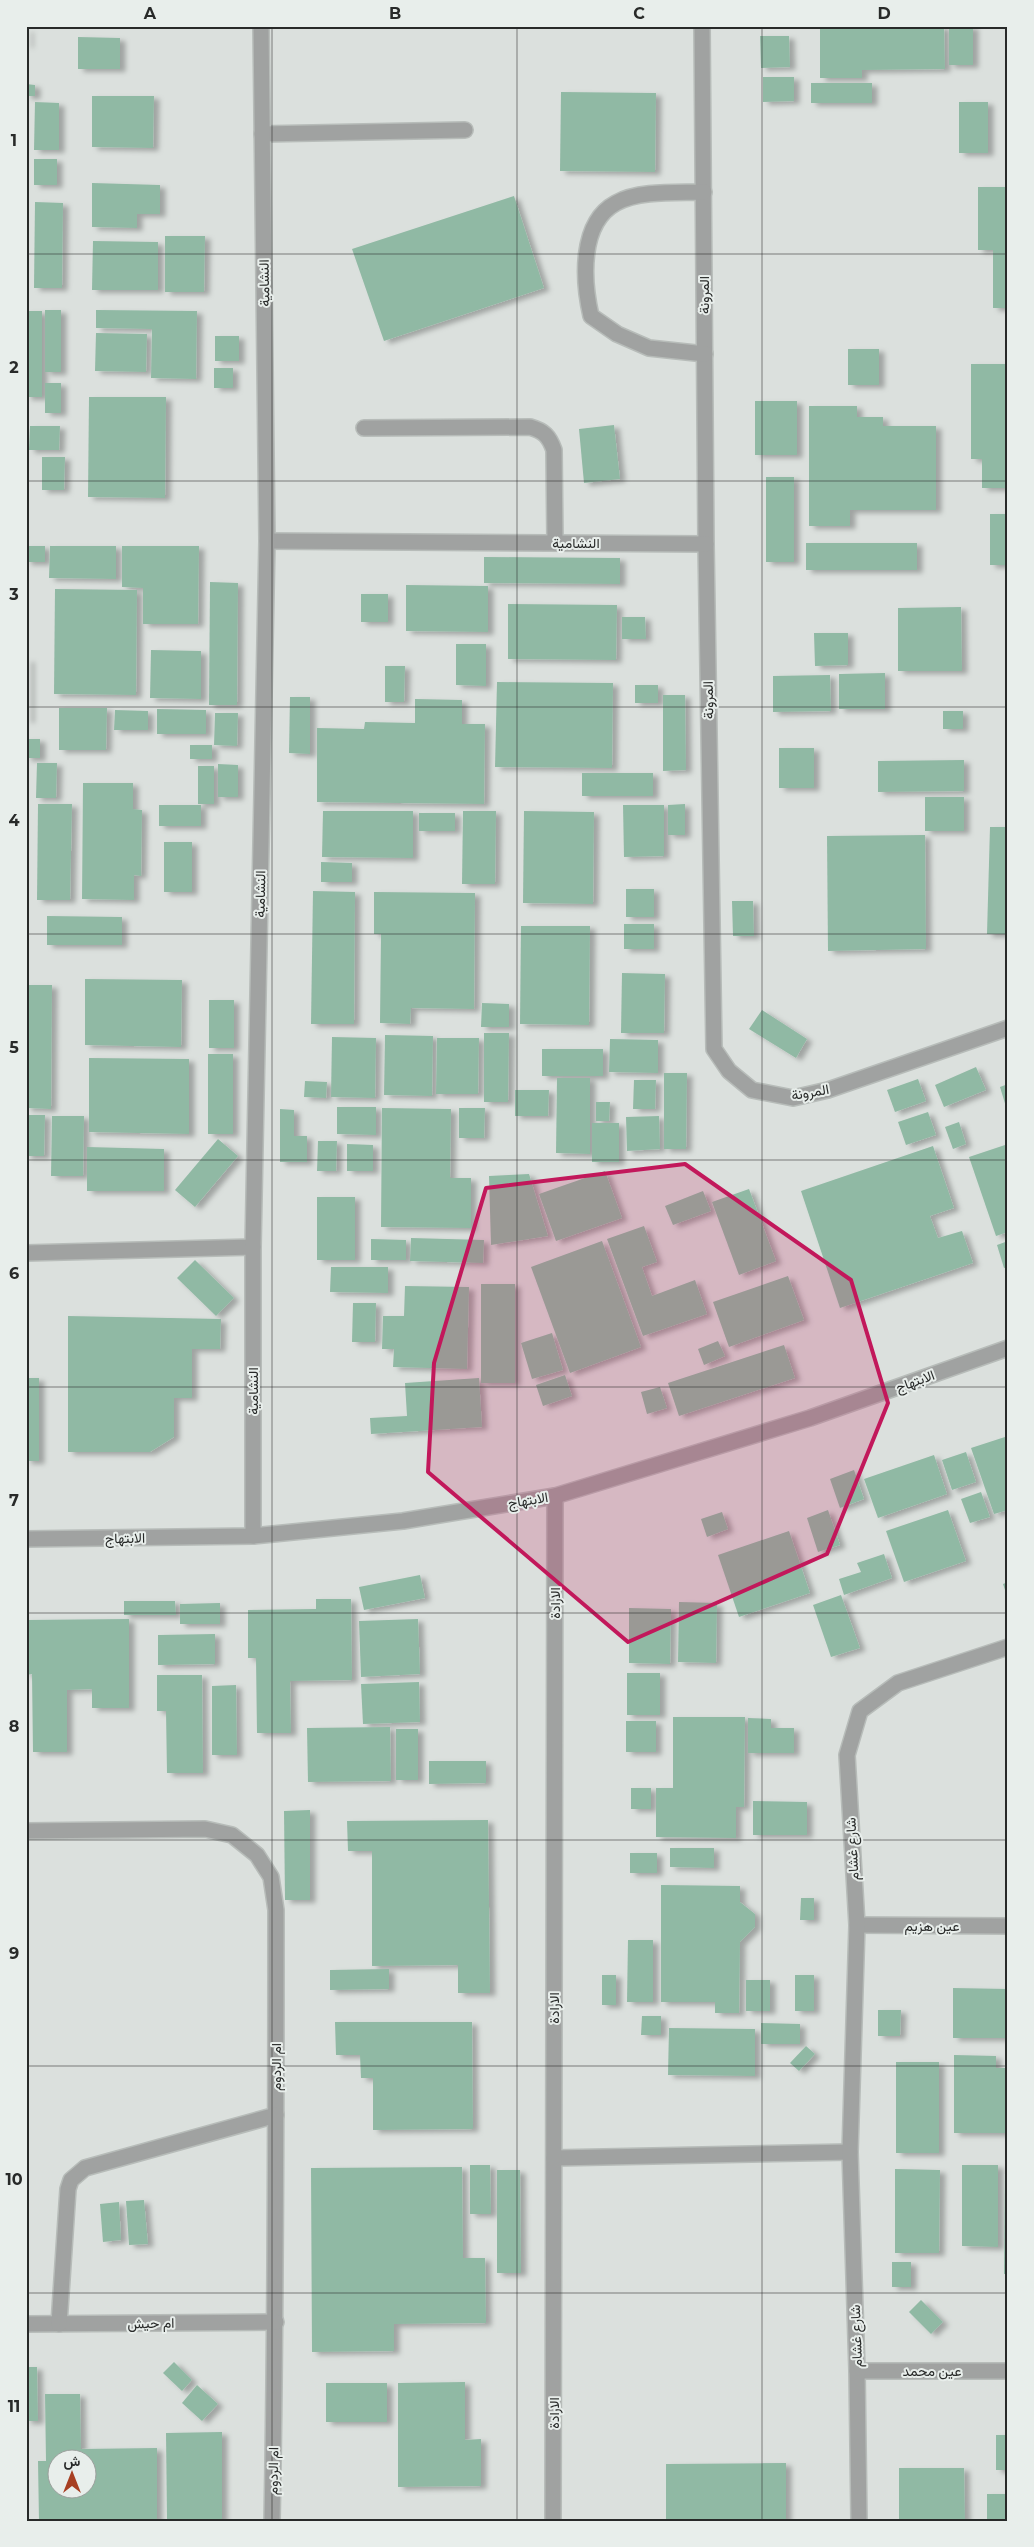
<svg xmlns="http://www.w3.org/2000/svg" width="1034" height="2547" font-family="Montserrat,Vazirmatn,sans-serif">
	<defs>
		<filter id="shadow"><feDropShadow dx="5.5" dy="3" stdDeviation="2.5" flood-color="#0004"/></filter>
	</defs>
	<rect width="100%" height="100%" fill="#dbe0dd"/>
	<g fill="#90b9a4" fill-rule="evenodd" filter="url(#shadow)">
		<polygon points="820,26 944,26 945,69 862,70 862,78 820,78"/>
		<rect x="949" y="26" width="24" height="39"/>
		<rect x="26" y="29" width="2" height="16"/>
		<polygon points="760,36 789,36 790,67 761,68"/>
		<polygon points="78,37 120,38 120,69 78,69"/>
		<polygon points="763,77 794,77 794,101 763,102"/>
		<rect x="811" y="83" width="61" height="20"/>
		<polygon points="26,84 35,85 35,96 26,96"/>
		<polygon points="561,92 656,93 655,172 560,171"/>
		<polygon points="92,96 154,96 153,148 92,147"/>
		<polygon points="35,102 59,103 59,150 34,150"/>
		<rect x="959" y="102" width="29" height="51"/>
		<rect x="34" y="159" width="23" height="26"/>
		<polygon points="92,183 160,185 160,214 137,214 137,228 92,227"/>
		<polygon points="978,187 1008,187 1008,308 993,308 993,250 978,250"/>
		<polygon points="514,196 544,288 384,341 352,249"/>
		<polygon points="35,202 63,203 62,288 34,288"/>
		<polygon points="165,236 205,236 204,292 165,292"/>
		<polygon points="93,241 158,242 158,290 92,290"/>
		<rect x="45" y="310" width="16" height="62"/>
		<polygon points="96,310 197,311 196,379 151,378 152,329 96,328"/>
		<rect x="26" y="311" width="16" height="86"/>
		<polygon points="96,333 147,334 146,372 95,371"/>
		<rect x="215" y="336" width="24" height="25"/>
		<rect x="848" y="349" width="31" height="36"/>
		<polygon points="971,364 1008,364 1008,488 982,488 982,459 971,459"/>
		<rect x="214" y="368" width="19" height="20"/>
		<rect x="45" y="383" width="16" height="30"/>
		<polygon points="89,397 166,397 165,498 88,497"/>
		<rect x="755" y="401" width="42" height="54"/>
		<polygon points="809,406 857,406 857,417 883,417 883,426 936,426 936,510 850,510 850,526 809,526"/>
		<polygon points="614,425 620,479 584,483 579,429"/>
		<polygon points="30,426 60,426 59,450 29,450"/>
		<polygon points="42,457 65,457 64,490 42,490"/>
		<rect x="766" y="477" width="28" height="85"/>
		<rect x="990" y="514" width="18" height="51"/>
		<rect x="806" y="543" width="111" height="27"/>
		<rect x="26" y="546" width="19" height="16"/>
		<polygon points="50,546 116,546 116,579 49,578"/>
		<polygon points="122,546 199,546 198,624 143,624 143,588 122,587"/>
		<polygon points="484,557 620,558 620,584 484,583"/>
		<polygon points="210,582 238,583 237,705 209,705"/>
		<polygon points="406,585 488,586 488,632 406,631"/>
		<polygon points="55,589 137,590 136,695 54,694"/>
		<rect x="361" y="594" width="27" height="28"/>
		<polygon points="508,604 617,605 616,660 508,659"/>
		<polygon points="961,607 962,671 898,671 898,608"/>
		<polygon points="622,617 645,617 646,639 622,639"/>
		<polygon points="814,633 848,633 848,665 815,666"/>
		<polygon points="456,644 486,644 486,686 456,685"/>
		<polygon points="151,650 201,651 201,699 150,698"/>
		<rect x="26" y="659" width="3" height="61"/>
		<polygon points="385,666 405,666 404,702 385,702"/>
		<polygon points="885,673 885,709 839,709 839,674"/>
		<polygon points="830,675 831,711 773,712 773,676"/>
		<polygon points="497,682 613,683 612,768 495,767"/>
		<rect x="635" y="685" width="23" height="18"/>
		<polygon points="663,695 685,695 686,770 663,771"/>
		<polygon points="290,697 310,697 310,754 289,753"/>
		<polygon points="415,699 462,700 462,724 485,724 484,804 317,802 317,728 364,729 365,722 415,723"/>
		<polygon points="59,708 107,708 106,750 59,750"/>
		<polygon points="157,709 206,710 206,734 157,734"/>
		<polygon points="115,710 148,711 148,730 114,730"/>
		<rect x="943" y="711" width="20" height="18"/>
		<polygon points="215,713 238,713 237,746 214,745"/>
		<rect x="26" y="739" width="14" height="19"/>
		<rect x="190" y="745" width="22" height="14"/>
		<rect x="779" y="748" width="35" height="40"/>
		<polygon points="964,760 964,791 878,792 878,761"/>
		<polygon points="37,763 57,763 56,798 36,798"/>
		<polygon points="218,764 238,765 238,797 218,797"/>
		<rect x="198" y="766" width="16" height="38"/>
		<rect x="582" y="773" width="71" height="23"/>
		<polygon points="83,783 133,783 133,809 142,810 141,876 134,875 134,900 82,899"/>
		<rect x="925" y="797" width="39" height="34"/>
		<polygon points="38,804 72,804 70,900 37,900"/>
		<polygon points="685,804 685,835 668,835 668,805"/>
		<rect x="159" y="805" width="42" height="21"/>
		<polygon points="623,805 664,805 664,856 624,857"/>
		<polygon points="323,811 413,811 413,858 322,857"/>
		<polygon points="463,811 496,811 495,884 462,884"/>
		<polygon points="524,811 594,812 593,904 523,903"/>
		<rect x="419" y="813" width="36" height="18"/>
		<polygon points="990,827 1008,827 1008,934 987,934"/>
		<polygon points="925,835 926,949 828,951 827,836"/>
		<rect x="164" y="842" width="28" height="50"/>
		<polygon points="321,862 352,863 352,882 321,882"/>
		<rect x="626" y="889" width="28" height="28"/>
		<polygon points="313,891 355,892 354,1024 311,1024"/>
		<polygon points="374,892 475,893 474,1009 411,1008 410,1024 380,1023 381,934 374,934"/>
		<polygon points="732,901 753,901 754,936 733,936"/>
		<polygon points="47,916 122,917 122,945 47,945"/>
		<rect x="624" y="924" width="30" height="25"/>
		<polygon points="521,926 590,926 589,1025 520,1024"/>
		<polygon points="622,973 665,974 664,1033 621,1033"/>
		<polygon points="85,979 182,980 181,1047 85,1045"/>
		<polygon points="26,985 52,985 51,1109 26,1108"/>
		<rect x="209" y="1000" width="25" height="48"/>
		<polygon points="482,1003 509,1004 509,1027 481,1027"/>
		<polygon points="762,1010 807,1039 796,1058 749,1029"/>
		<polygon points="484,1033 509,1033 508,1102 484,1102"/>
		<polygon points="385,1035 433,1036 432,1096 384,1095"/>
		<polygon points="332,1037 376,1038 375,1098 331,1097"/>
		<polygon points="437,1038 479,1038 478,1094 436,1094"/>
		<polygon points="610,1039 658,1040 658,1073 609,1072"/>
		<rect x="542" y="1049" width="61" height="27"/>
		<rect x="208" y="1054" width="25" height="80"/>
		<polygon points="89,1058 189,1059 189,1134 89,1132"/>
		<polygon points="976,1067 986,1090 944,1107 935,1085"/>
		<polygon points="664,1073 687,1073 686,1149 664,1149"/>
		<polygon points="557,1078 590,1078 590,1154 556,1153"/>
		<polygon points="918,1079 926,1101 895,1112 887,1090"/>
		<polygon points="634,1080 656,1080 655,1109 633,1109"/>
		<polygon points="305,1081 327,1082 326,1098 304,1097"/>
		<polygon points="1008,1084 1008,1110 1007,1110 1000,1087"/>
		<polygon points="515,1090 549,1090 548,1116 515,1116"/>
		<polygon points="596,1102 610,1102 609,1121 596,1121"/>
		<polygon points="337,1107 376,1107 376,1135 337,1134"/>
		<polygon points="382,1108 451,1109 450,1178 471,1178 471,1228 381,1227"/>
		<polygon points="459,1108 485,1108 484,1138 459,1138"/>
		<polygon points="280,1109 294,1110 294,1136 307,1136 307,1162 280,1162"/>
		<polygon points="928,1112 936,1135 906,1145 898,1122"/>
		<polygon points="26,1115 45,1115 44,1156 26,1156"/>
		<polygon points="52,1116 84,1116 83,1176 51,1176"/>
		<polygon points="659,1116 660,1149 627,1151 626,1117"/>
		<polygon points="959,1122 966,1144 953,1149 945,1127"/>
		<rect x="592" y="1123" width="27" height="39"/>
		<polygon points="218,1139 238,1156 195,1207 175,1190"/>
		<polygon points="318,1141 337,1141 336,1171 317,1171"/>
		<polygon points="347,1144 373,1145 373,1171 347,1171"/>
		<polygon points="1008,1144 1008,1232 996,1236 969,1157"/>
		<polygon points="933,1146 954,1208 930,1216 938,1238 962,1231 973,1263 840,1308 801,1191"/>
		<polygon points="87,1147 164,1149 164,1191 87,1191"/>
		<polygon points="605,1171 622,1218 556,1241 539,1194"/>
		<polygon points="529,1174 548,1236 491,1245 489,1176"/>
		<polygon points="749,1189 776,1261 739,1275 712,1202"/>
		<polygon points="703,1191 711,1211 673,1225 665,1206"/>
		<rect x="317" y="1197" width="38" height="63"/>
		<polygon points="644,1226 657,1262 642,1267 652,1296 695,1280 707,1314 643,1336 607,1239"/>
		<polygon points="411,1238 484,1240 483,1263 410,1261"/>
		<polygon points="371,1239 406,1240 406,1260 371,1260"/>
		<polygon points="602,1241 641,1347 570,1373 531,1267"/>
		<polygon points="1008,1241 1008,1267 1004,1268 997,1245"/>
		<polygon points="195,1260 234,1298 216,1316 177,1278"/>
		<polygon points="331,1267 388,1267 388,1293 330,1292"/>
		<polygon points="788,1276 804,1320 729,1347 713,1302"/>
		<rect x="481" y="1284" width="34" height="99"/>
		<polygon points="405,1286 469,1287 467,1369 393,1367 394,1349 382,1349 383,1316 404,1316"/>
		<polygon points="353,1303 376,1303 375,1342 352,1342"/>
		<polygon points="68,1316 221,1319 220,1349 192,1349 192,1398 174,1398 174,1437 150,1452 68,1452"/>
		<polygon points="552,1333 563,1370 532,1379 521,1343"/>
		<polygon points="718,1341 725,1356 704,1365 698,1349"/>
		<polygon points="784,1345 795,1378 679,1416 668,1383"/>
		<polygon points="565,1375 572,1396 543,1406 536,1385"/>
		<rect x="26" y="1378" width="13" height="83"/>
		<polygon points="479,1378 482,1427 371,1434 370,1418 407,1416 405,1383"/>
		<polygon points="660,1387 667,1408 647,1414 641,1392"/>
		<polygon points="1008,1436 1008,1510 994,1514 971,1448"/>
		<polygon points="966,1452 976,1482 952,1490 942,1460"/>
		<polygon points="934,1455 947,1494 878,1518 864,1479"/>
		<polygon points="854,1470 864,1499 840,1508 830,1479"/>
		<polygon points="981,1492 990,1517 970,1523 961,1499"/>
		<polygon points="828,1510 840,1545 818,1552 807,1518"/>
		<polygon points="948,1510 966,1561 904,1582 886,1531"/>
		<polygon points="722,1512 728,1529 707,1537 701,1519"/>
		<polygon points="789,1531 810,1593 739,1617 718,1555"/>
		<polygon points="884,1554 892,1578 844,1595 839,1579 861,1572 857,1563"/>
		<polygon points="420,1575 425,1598 364,1610 359,1587"/>
		<polygon points="1008,1582 1008,1596 1007,1596 1003,1584"/>
		<polygon points="841,1595 860,1648 831,1657 813,1605"/>
		<polygon points="316,1599 351,1599 352,1680 290,1681 291,1733 257,1733 256,1658 248,1658 248,1610 316,1609"/>
		<polygon points="124,1601 175,1601 176,1615 124,1615"/>
		<polygon points="679,1602 717,1603 716,1663 678,1662"/>
		<polygon points="220,1603 220,1624 180,1624 180,1604"/>
		<polygon points="629,1608 671,1609 670,1664 629,1663"/>
		<polygon points="129,1619 129,1708 92,1708 92,1689 67,1690 67,1752 33,1752 32,1674 26,1675 26,1620"/>
		<polygon points="418,1619 420,1674 361,1677 359,1621"/>
		<polygon points="215,1634 215,1664 158,1665 158,1635"/>
		<rect x="627" y="1673" width="33" height="42"/>
		<polygon points="157,1675 202,1675 203,1773 167,1773 166,1711 157,1711"/>
		<polygon points="419,1682 420,1722 363,1724 361,1684"/>
		<polygon points="236,1685 237,1755 212,1755 212,1686"/>
		<polygon points="673,1717 745,1717 744,1807 736,1807 736,1838 656,1837 656,1788 673,1788"/>
		<polygon points="748,1718 771,1719 771,1728 794,1728 794,1753 748,1753"/>
		<rect x="626" y="1721" width="30" height="31"/>
		<polygon points="390,1727 391,1781 308,1782 307,1728"/>
		<rect x="396" y="1729" width="22" height="51"/>
		<polygon points="429,1761 486,1761 486,1783 429,1784"/>
		<rect x="631" y="1788" width="20" height="21"/>
		<polygon points="753,1801 807,1802 807,1835 753,1835"/>
		<polygon points="310,1810 310,1900 285,1900 284,1811"/>
		<polygon points="488,1820 490,1993 458,1993 458,1965 372,1966 372,1851 348,1851 347,1821"/>
		<polygon points="670,1848 714,1848 714,1868 670,1867"/>
		<rect x="630" y="1853" width="27" height="20"/>
		<polygon points="661,1885 740,1886 740,1902 755,1914 755,1927 740,1942 739,2013 715,2013 715,2002 661,2002"/>
		<polygon points="801,1898 814,1898 814,1920 800,1920"/>
		<polygon points="628,1940 653,1940 653,2002 627,2002"/>
		<polygon points="389,1969 389,1989 330,1990 330,1970"/>
		<rect x="602" y="1975" width="14" height="30"/>
		<rect x="795" y="1975" width="19" height="36"/>
		<rect x="746" y="1980" width="24" height="31"/>
		<polygon points="953,1988 1008,1989 1008,2038 953,2038"/>
		<polygon points="878,2010 901,2010 900,2036 878,2036"/>
		<polygon points="642,2016 661,2016 661,2035 641,2035"/>
		<polygon points="335,2022 472,2022 473,2129 373,2130 373,2078 361,2078 360,2055 336,2055"/>
		<polygon points="761,2023 800,2024 800,2044 761,2044"/>
		<polygon points="669,2028 755,2029 755,2076 668,2075"/>
		<polygon points="806,2046 815,2054 799,2071 790,2063"/>
		<polygon points="954,2055 996,2056 996,2068 1008,2068 1008,2133 954,2133"/>
		<rect x="896" y="2062" width="43" height="91"/>
		<polygon points="470,2165 490,2165 491,2214 470,2214"/>
		<polygon points="962,2165 998,2165 998,2247 962,2246"/>
		<polygon points="462,2167 463,2258 485,2258 486,2323 394,2324 394,2351 312,2352 311,2168"/>
		<polygon points="895,2169 940,2170 939,2253 895,2253"/>
		<polygon points="497,2170 520,2170 521,2273 497,2273"/>
		<polygon points="1005,2171 1008,2171 1008,2274 1004,2274"/>
		<polygon points="144,2200 148,2244 129,2245 126,2201"/>
		<polygon points="119,2202 121,2240 103,2242 100,2204"/>
		<rect x="892" y="2262" width="19" height="25"/>
		<polygon points="921,2300 943,2322 931,2334 909,2312"/>
		<polygon points="174,2362 192,2380 182,2391 163,2373"/>
		<polygon points="26,2367 37,2367 38,2421 26,2421"/>
		<polygon points="465,2382 465,2440 481,2439 481,2486 398,2487 398,2383"/>
		<rect x="326" y="2383" width="61" height="39"/>
		<polygon points="197,2385 218,2404 202,2421 182,2403"/>
		<path d="M45,2394H80L81,2449L157,2448V2521H39L38,2461H46ZM58,2460H88V2490H58Z"/>
		<polygon points="222,2432 222,2521 167,2521 166,2433"/>
		<rect x="996" y="2435" width="12" height="35"/>
		<polygon points="786,2463 786,2521 666,2521 666,2464"/>
		<polygon points="899,2468 964,2468 965,2521 899,2521"/>
		<rect x="987" y="2494" width="21" height="27"/>
	</g>
	<g fill="none" stroke-linecap="round" stroke-linejoin="round">
		<defs>
			<g id="minor">
				<polyline points="702,26 706,544 714,1049 729,1071 752,1090 793,1098 828,1090 1008,1028"/>
				<polyline points="262,134 465,130"/>
				<path d="M704,192C678,193 639,190 616,203C579,223 583,281 591,316L617,334L649,348L705,354"/>
				<path d="M364,428L530,427C544,431 549,436 554,450L555,543"/>
				<polyline points="267,541 706,544"/>
				<polyline points="26,1253 253,1247"/>
				<polyline points="253,1536 253,1247 267,541 261,26"/>
				<polyline points="26,1539 253,1536 403,1521 555,1496 810,1418 1008,1348"/>
				<path d="M26,1831L205,1829L232,1835L257,1855L271,1877L276,1910C276,2114 276,2317 272,2521"/>
				<polyline points="857,1925 1008,1926"/>
				<polyline points="554,2158 850,2152"/>
				<polyline points="26,2324 276,2322"/>
				<polyline points="59,2324 68,2189 71,2180 85,2168 276,2115"/>
				<polyline points="857,2371 1008,2371"/>
				<polyline points="553,2521 555,1496"/>
				<polyline points="859,2521 857,2371 850,2152 857,1925 847,1755 860,1711 898,1683 1008,1647"/>
			</g>
		</defs>
		<use href="#minor" stroke="#b7bcb9" stroke-width="18"/>
		<use href="#minor" stroke="#a0a2a1" stroke-width="15"/>
	</g>
	<path fill="#c2185b" fill-opacity="0.2" stroke="#c2185b" stroke-width="4" stroke-linejoin="round" d="M685,1164L851,1280L888,1403L827,1554L628,1642L428,1472L434,1363L486,1188Z"/>
	<path fill="none" stroke="#282a29" stroke-width="1" stroke-opacity="0.55" d="M272,26V2521M517,26V2521M762,26V2521M26,254H1008M26,481H1008M26,707H1008M26,934H1008M26,1160H1008M26,1387H1008M26,1613H1008M26,1840H1008M26,2066H1008M26,2293H1008"/>
	<g text-anchor="middle" dominant-baseline="central" stroke-width="4" stroke-linejoin="round" paint-order="stroke">
		<g font-size="14" fill="#282a29" stroke="#e8eeeb">
			<text transform="translate(264 283) rotate(-91)">النشامية</text>
			<text transform="translate(704 295) rotate(-90)">المرونة</text>
			<text x="576" y="543">النشامية</text>
			<text transform="translate(708 700) rotate(-91)">المرونة</text>
			<text transform="translate(260 894) rotate(-89)">النشامية</text>
			<text transform="translate(810 1092) rotate(-10)">المرونة</text>
			<text transform="translate(915 1381) rotate(-20)">الابتهاج</text>
			<text transform="translate(253 1391) rotate(-90)">النشامية</text>
			<text transform="translate(528 1500) rotate(-9)">الابتهاج</text>
			<text transform="translate(125 1538) rotate(-1)">الابتهاج</text>
			<text transform="translate(555 1603) rotate(-90)">الارادة</text>
			<text transform="translate(852 1849) rotate(-93)">شارع غشام</text>
			<text x="932" y="1926">عين هزيم</text>
			<text transform="translate(554 2008) rotate(-90)">الارادة</text>
			<text transform="translate(276 2067) rotate(-90)">ام الردوم</text>
			<text transform="translate(151 2323) rotate(-1)">ام حيش</text>
			<text transform="translate(856 2336) rotate(-92)">شارع غشام</text>
			<text x="932" y="2371">عين محمد</text>
			<text transform="translate(554 2413) rotate(-90)">الارادة</text>
			<text transform="translate(273 2471) rotate(-89)">ام الردوم</text>
		</g>
	</g>
	<rect width="1034" height="2547" fill="none" stroke="#e8eeeb" stroke-width="55"/>
	<g transform="translate(72 2474)"><circle r="24" fill="#e8eeeb" stroke="#9ba09d"/>
	<path d="M0-4L9 19L0 12L-9 19Z" fill="#a73f22"/>
	<text y="-8" font-size="14" font-weight="bold" text-anchor="middle" fill="#282a29">ش</text>
	</g>
	<rect x="28" y="28" width="978" height="2492" fill="none" stroke="#282a29" stroke-width="2"/>
	<g font-size="16" text-anchor="middle" font-weight="bold" fill="#282a29">
		<text x="150" y="19">A</text>
		<text x="395" y="19">B</text>
		<text x="639" y="19">C</text>
		<text x="884" y="19">D</text>
		<text x="14" y="146">1</text>
		<text x="14" y="373">2</text>
		<text x="14" y="600">3</text>
		<text x="14" y="826">4</text>
		<text x="14" y="1053">5</text>
		<text x="14" y="1279">6</text>
		<text x="14" y="1506">7</text>
		<text x="14" y="1732">8</text>
		<text x="14" y="1959">9</text>
		<text x="14" y="2185">10</text>
		<text x="14" y="2412">11</text>
	</g>
</svg>
